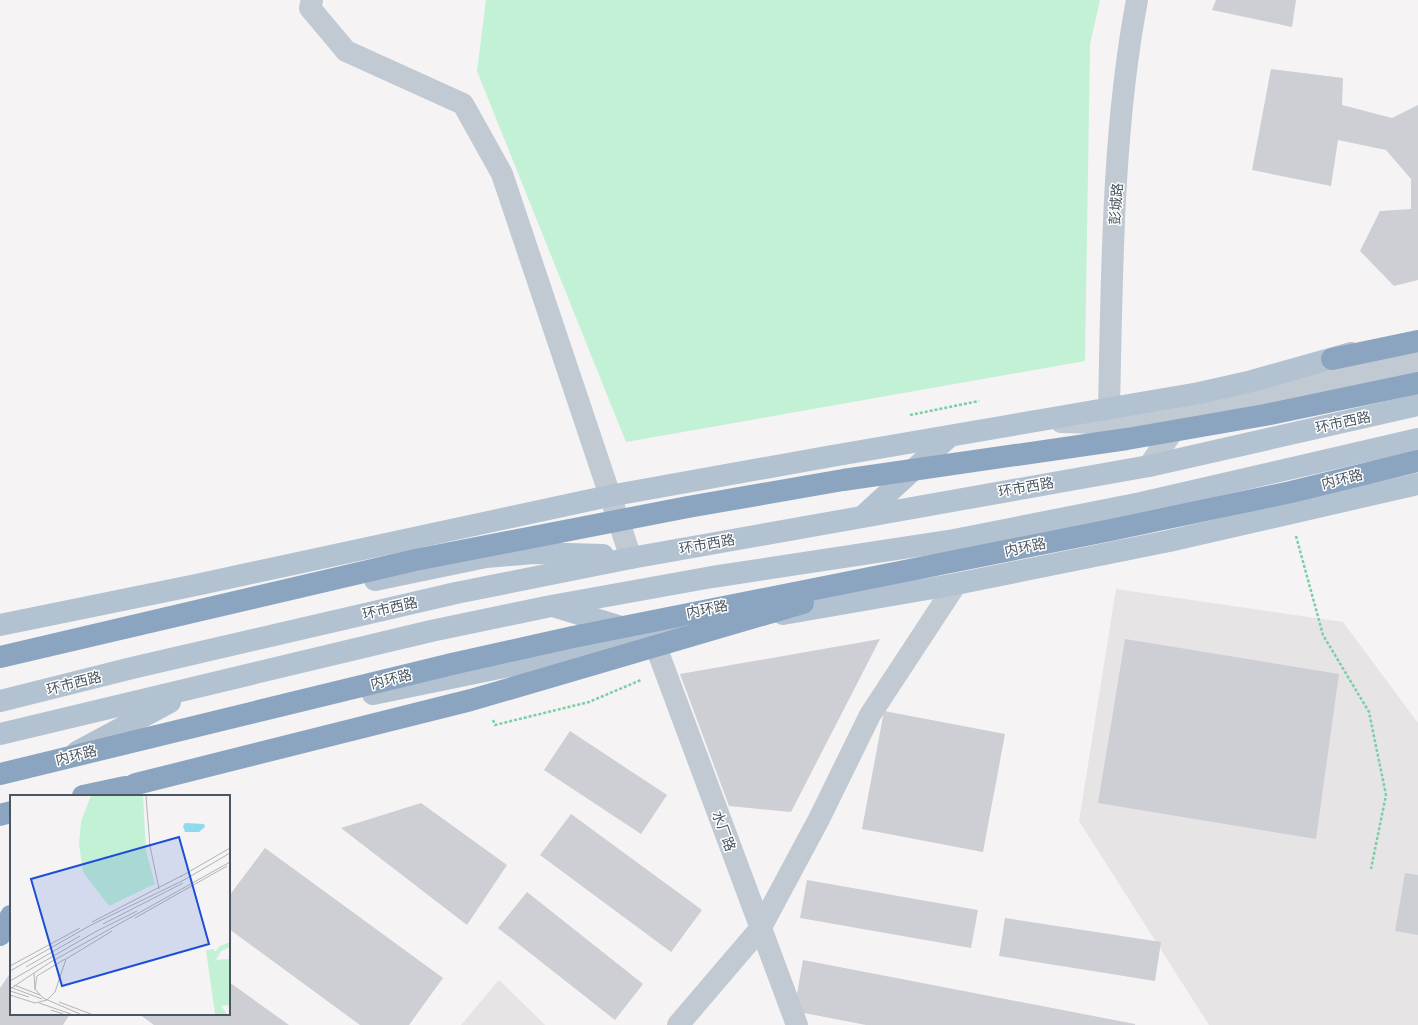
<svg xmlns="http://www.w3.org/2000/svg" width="1418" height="1025" font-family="'IBM Plex Sans','Noto Sans SC',sans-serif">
	<rect width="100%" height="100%" fill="#f5f3f3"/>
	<g fill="#e6e4e5">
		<polygon points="1116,589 1343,622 1418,723 1418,1025 1209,1025 1079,821"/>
		<polygon points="499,980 545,1025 461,1025"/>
	</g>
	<polygon fill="#c3f1d5" points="486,0 1100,0 1090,44 1085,361 626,442 477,71"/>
	<g fill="#cdcfd5">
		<polygon points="1216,0 1296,0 1292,27 1212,10"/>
		<polygon points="1271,69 1343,78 1342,105 1392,118 1418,105 1418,280 1394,286 1360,251 1380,211 1411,209 1411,179 1386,150 1338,140 1331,186 1252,170"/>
		<polygon points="880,639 791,812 729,806 680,674"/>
		<polygon points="1125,639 1339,674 1316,839 1098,803"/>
		<polygon points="884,711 1005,734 983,852 862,829"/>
		<polygon points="570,731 667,795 641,834 544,770"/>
		<polygon points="421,803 507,865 467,925 341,828"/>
		<polygon points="571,814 702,910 671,952 540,855"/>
		<polygon points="265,848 443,978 409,1025 360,1025 229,929 229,896"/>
		<polygon points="1405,873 1418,875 1418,935 1395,931"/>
		<polygon points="807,880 978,910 971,948 800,918"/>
		<polygon points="527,892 643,984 615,1020 498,928"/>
		<polygon points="1005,918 1161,942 1155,981 999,956"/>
		<polygon points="803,960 1135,1024 1135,1025 866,1025 794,1011"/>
		<polygon points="11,972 11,1014 70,1014 63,1025 0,1025 0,988"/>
		<polygon points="229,982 289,1025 154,1025 139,1014 229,1014"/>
	</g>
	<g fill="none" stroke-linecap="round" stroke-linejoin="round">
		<g stroke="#7ad0a6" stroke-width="2.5" stroke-dasharray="3 2" stroke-linecap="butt">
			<polyline points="910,415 979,401"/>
			<polyline points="1296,536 1323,635 1369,712 1386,795 1371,869"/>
			<polyline points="493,720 495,725 589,702 641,680"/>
		</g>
		<g stroke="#c1cad2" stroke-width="22">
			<polyline points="312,0 310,8 346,51 463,104 502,174 631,558"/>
			<path d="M1109,409C1112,275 1112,132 1137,0"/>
			<polyline points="1061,422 1100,423 1185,413 1418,362"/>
			<polyline points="1149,466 1181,419"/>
			<polyline points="652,636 797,1025"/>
			<polyline points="678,1025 760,929 819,819 870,715 956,584"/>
		</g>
		<g stroke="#b3c2d1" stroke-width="22">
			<polyline points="862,517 950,436"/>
			<polyline points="375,580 486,557 534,553 603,555"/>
			<polyline points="556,607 628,629"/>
			<polyline points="783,614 956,584 1169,541 1418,484"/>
			<polyline points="0,625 196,585 609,496 832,456 1199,393 1248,382 1351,353"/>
			<polyline points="373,694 674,632"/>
			<polyline points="0,701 132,668 456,593 631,558 1149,466 1418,405"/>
			<polyline points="0,734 431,631 551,606 712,577 949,541 1141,503 1418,439"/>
			<polyline points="77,752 170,702"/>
		</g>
		<g stroke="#8ba5c1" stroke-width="22">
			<polyline points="1332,359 1418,341"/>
			<polyline points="0,657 415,560 688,507 843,480 1127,439 1265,415 1418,383"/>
			<polyline points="0,774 452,664 573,637 1111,530 1291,492 1418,461"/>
			<polyline points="83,796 125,787"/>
			<polyline points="111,796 136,784 471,700 803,603"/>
			<polyline points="0,815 11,812"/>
			<polyline points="0,935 11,916"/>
		</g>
	</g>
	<g text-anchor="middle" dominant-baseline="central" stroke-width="3" stroke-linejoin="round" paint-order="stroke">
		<g font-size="14" fill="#4a5661" stroke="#fff">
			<text transform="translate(1116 204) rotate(-86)">彭城路</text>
			<text transform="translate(1343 422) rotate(-12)">环市西路</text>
			<text transform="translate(1342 479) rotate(-14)">内环路</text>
			<text transform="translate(1026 487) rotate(-10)">环市西路</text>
			<text transform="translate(707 544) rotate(-10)">环市西路</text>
			<text transform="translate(1025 547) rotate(-12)">内环路</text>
			<text transform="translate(390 608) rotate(-13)">环市西路</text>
			<text transform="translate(707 609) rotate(-11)">内环路</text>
			<text transform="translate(391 679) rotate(-14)">内环路</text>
			<text transform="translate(74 683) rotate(-14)">环市西路</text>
			<text transform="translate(76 755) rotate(-14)">内环路</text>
			<text transform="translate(724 831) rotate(70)">水厂路</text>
		</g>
	</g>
	<g transform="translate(10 795)">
		<rect width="220" height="220" fill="#f5f3f3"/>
		<path d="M81,1H133L136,56L145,89L99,111L73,77L69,49L71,26ZM220,147V152L211,156L206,165L220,164V210L211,211L217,219H205L196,155L204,154L205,157L210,151Z" fill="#c3f1d5"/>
		<path d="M175,28L194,29L195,32L189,37H175L173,31Z" fill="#90daee"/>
		<path fill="none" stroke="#b1b4b9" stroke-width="1" d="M136,1L140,51L149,94M170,82L220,53M125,123L217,71M82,127L173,80M93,129L173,88M55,164L27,181L25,194L33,203L70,219M0,171L70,133M16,172L70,141M0,176L81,130L174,85L220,58M24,178L25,195M0,186L85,137L127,116M4,190L30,200M0,192L32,204M0,194L39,168L220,67M0,196L19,202M0,200L25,208L37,205L45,197L56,164L102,136M49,207L81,219M29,208L61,219M41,215L53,219"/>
		<path fill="#1d4ed8" fill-opacity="0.15" stroke="#1d4ed8" stroke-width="2" d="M169,42L199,149L52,191L21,84Z"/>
		<rect width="220" height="220" fill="none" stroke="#4a5661" stroke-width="2"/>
	</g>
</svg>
